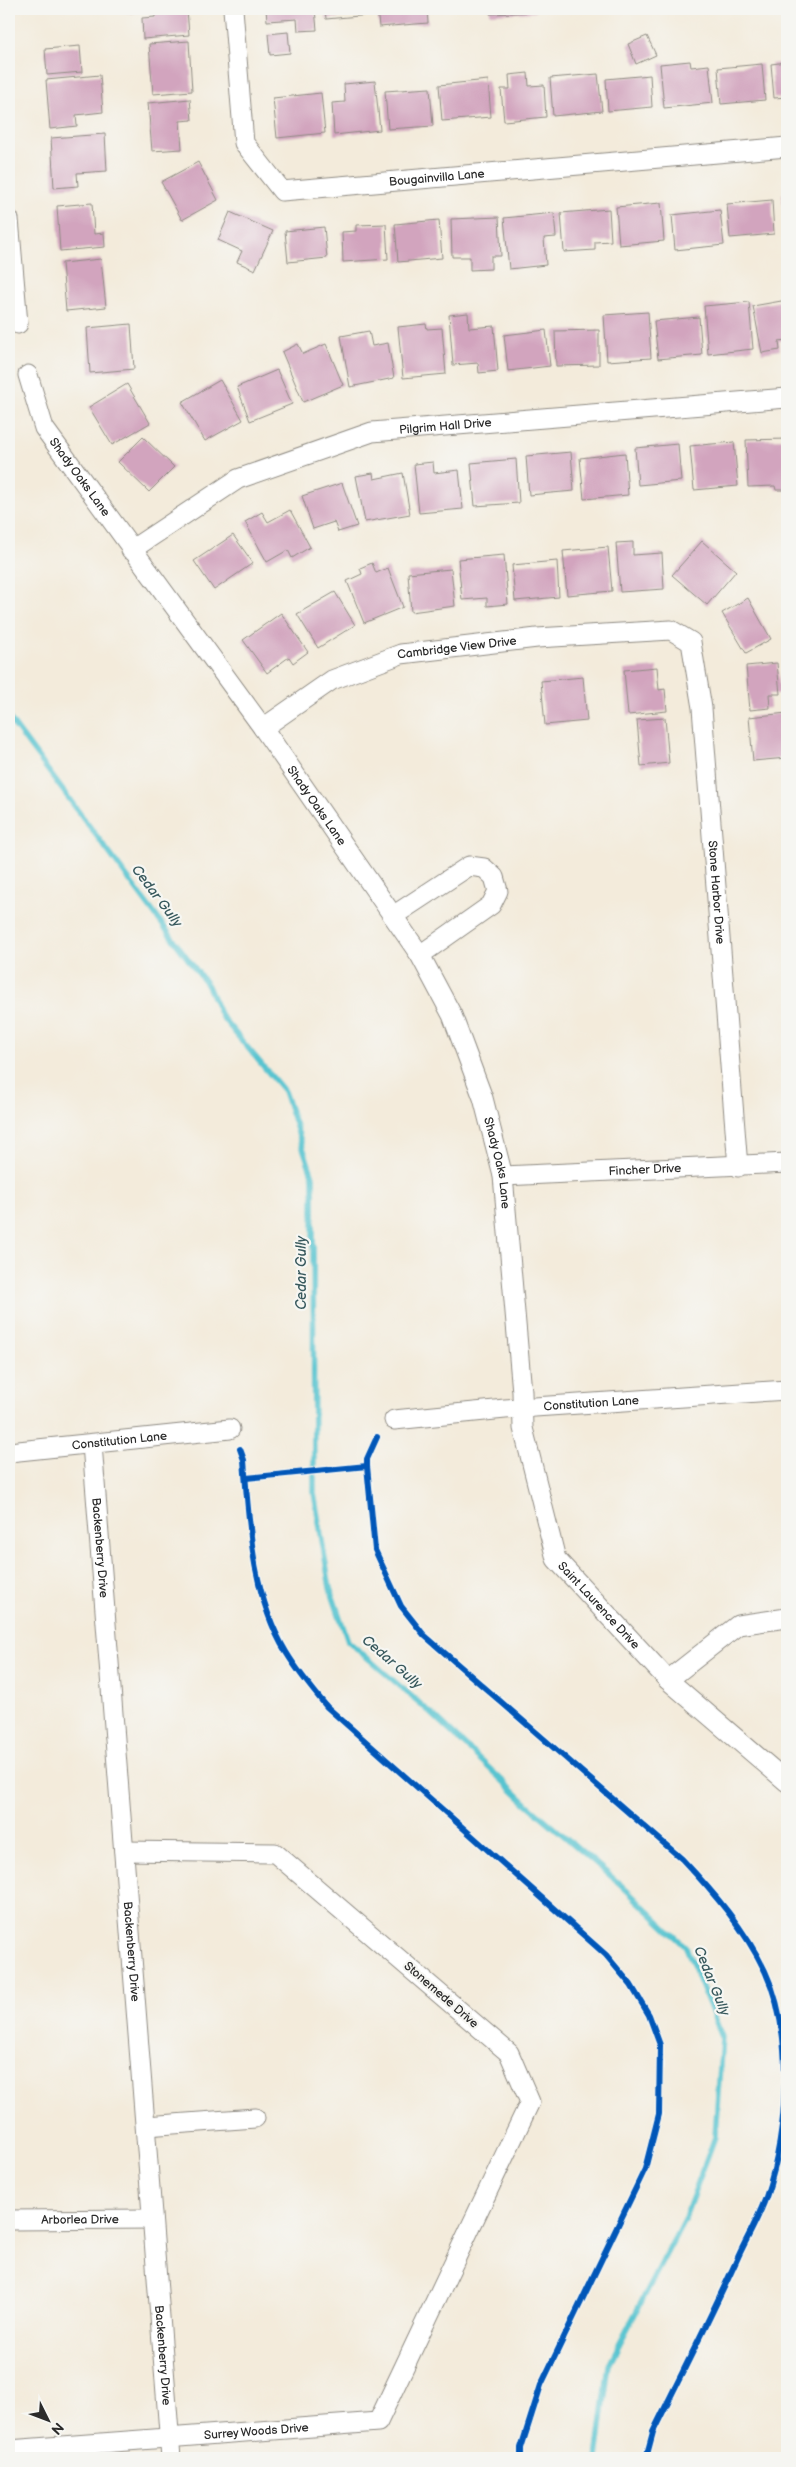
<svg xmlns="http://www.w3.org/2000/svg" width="796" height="2467" font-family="'Balsamiq Sans',sans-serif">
	<rect width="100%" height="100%" fill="#f6f6f2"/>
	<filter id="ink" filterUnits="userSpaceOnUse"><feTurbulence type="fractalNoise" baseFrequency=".02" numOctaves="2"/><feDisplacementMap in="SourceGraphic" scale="10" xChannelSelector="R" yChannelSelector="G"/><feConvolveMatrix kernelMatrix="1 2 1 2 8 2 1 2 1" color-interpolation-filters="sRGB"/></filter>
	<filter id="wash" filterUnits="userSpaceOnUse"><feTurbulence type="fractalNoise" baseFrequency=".0096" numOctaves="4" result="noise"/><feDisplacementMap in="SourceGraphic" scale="20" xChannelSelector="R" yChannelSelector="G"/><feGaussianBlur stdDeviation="1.12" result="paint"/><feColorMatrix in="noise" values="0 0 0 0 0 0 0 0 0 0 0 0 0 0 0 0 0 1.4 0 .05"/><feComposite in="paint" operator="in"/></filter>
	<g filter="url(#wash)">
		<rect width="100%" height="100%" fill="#f3ebdb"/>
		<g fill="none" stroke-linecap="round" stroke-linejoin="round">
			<polyline stroke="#58c4d0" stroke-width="5.5" points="9,718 208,986 221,1016 284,1091 313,1177 314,1493 330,1588 348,1641 432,1714 527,1804 621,1885 686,1947 722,2037 715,2137 684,2220 609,2364 597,2458"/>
		</g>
		<g id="blocks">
			<g fill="#d2a4be">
				<polygon points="126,9 187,9 189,35 143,39 142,18 155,17 155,11 126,13"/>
				<polygon points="266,9 315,9 317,30 298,31 297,19 267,21"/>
				<polygon points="325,9 370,9 370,15 326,19"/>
				<polygon points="377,9 427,9 428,23 379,27"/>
				<polygon points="490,9 535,9 535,12 490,14"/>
				<polygon points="288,32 290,53 270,55 268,34"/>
				<polygon points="647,36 656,55 636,64 628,44"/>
				<polygon points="189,41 192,91 153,94 149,44"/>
				<polygon points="80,46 82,72 47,75 45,49"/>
				<polygon points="690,61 691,67 709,65 713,103 664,108 660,64"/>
				<polygon points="787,62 787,97 774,98 771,64"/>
				<polygon points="762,64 765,100 721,104 718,68"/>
				<polygon points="528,73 529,86 544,85 546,117 504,121 501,89 510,89 509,75"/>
				<polygon points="598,74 602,111 553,116 550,78"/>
				<polygon points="100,75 103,112 76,115 77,126 50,129 46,80"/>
				<polygon points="650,75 652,107 608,111 606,79"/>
				<polygon points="488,80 491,117 442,121 439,85"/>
				<polygon points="375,81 380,130 334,135 332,103 345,102 344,84"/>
				<polygon points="430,88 433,126 388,129 385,91"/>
				<polygon points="321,93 325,133 277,138 273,98"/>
				<polygon points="190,99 192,120 180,121 182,149 152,151 148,103"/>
				<polygon points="105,134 107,171 77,173 78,186 54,188 51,138"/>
				<polygon points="198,162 218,200 182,220 161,182"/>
				<polygon points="787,193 787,230 785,230 782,194"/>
				<polygon points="772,200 774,234 730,238 727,204"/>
				<polygon points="92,203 94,234 104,233 105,247 60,251 57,206"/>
				<polygon points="661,203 664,241 619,245 616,207"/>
				<polygon points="609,209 611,241 595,242 595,250 564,252 561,213"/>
				<polygon points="720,210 724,245 675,250 672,215"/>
				<polygon points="230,212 273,231 255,270 237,262 242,251 218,240"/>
				<polygon points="554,213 556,237 544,238 546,265 509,269 504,218"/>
				<polygon points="499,217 501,256 491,256 491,269 470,270 470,257 452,257 451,219"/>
				<polygon points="439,220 442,258 398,262 395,224"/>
				<polygon points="386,224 388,259 343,262 342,232 356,231 356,225"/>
				<polygon points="324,227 327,258 288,262 285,231"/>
				<polygon points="101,259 106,307 66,311 62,263"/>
				<polygon points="787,300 787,340 779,341 780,350 762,353 753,306"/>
				<polygon points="749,302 753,349 708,354 704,306"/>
				<polygon points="648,312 651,358 607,361 604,315"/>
				<polygon points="468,313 469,328 494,326 498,371 479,373 478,363 453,365 449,315"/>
				<polygon points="699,317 702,355 658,359 654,321"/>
				<polygon points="131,324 134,369 90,373 87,328"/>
				<polygon points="426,324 427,329 442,328 446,374 403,378 398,327"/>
				<polygon points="546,330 550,366 508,371 504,335"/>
				<polygon points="599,330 599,365 556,366 555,331"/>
				<polygon points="369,331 372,346 388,343 394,378 350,387 341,336"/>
				<polygon points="298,344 303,354 326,344 343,385 303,402 282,352"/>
				<polygon points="277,370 292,404 250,421 237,387"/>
				<polygon points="220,380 243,420 205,441 182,402"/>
				<polygon points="127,384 150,423 112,445 89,407"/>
				<polygon points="143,437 174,467 149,492 118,462"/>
				<polygon points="787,439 787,490 776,490 775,486 748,487 746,440"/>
				<polygon points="734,442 738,486 694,490 690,446"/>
				<polygon points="678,444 681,481 638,485 635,448"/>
				<polygon points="571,452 574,491 529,495 526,456"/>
				<polygon points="625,453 628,495 584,499 580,458"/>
				<polygon points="516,459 519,503 475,506 471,463"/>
				<polygon points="433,462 434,473 459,470 463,509 419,513 414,464"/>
				<polygon points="373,473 374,479 403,473 410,514 365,522 356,476"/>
				<polygon points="342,483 357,526 338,532 334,522 313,529 302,496"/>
				<polygon points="290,510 310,547 292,558 288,550 267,562 245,522 262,512 268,522"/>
				<polygon points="233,535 253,563 214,590 194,561"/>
				<polygon points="702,541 736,571 707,605 672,575"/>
				<polygon points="633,542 633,555 662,553 664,589 620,592 616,543"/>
				<polygon points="608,547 612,591 567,595 563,551"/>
				<polygon points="504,555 508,604 487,606 487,598 462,600 458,559"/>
				<polygon points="557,561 559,597 515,601 512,565"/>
				<polygon points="372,563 376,573 388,568 403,607 364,623 347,581 362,574 360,568"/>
				<polygon points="451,569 455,606 411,612 408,573"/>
				<polygon points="335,592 355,625 318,648 297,614"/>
				<polygon points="748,598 771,639 746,653 722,613"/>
				<polygon points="281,613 308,652 293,663 289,657 267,673 243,640"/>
				<polygon points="777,663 780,694 769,694 770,708 750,710 746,666"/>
				<polygon points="657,667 659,690 665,689 667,711 628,715 624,670"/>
				<polygon points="583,677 587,721 545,725 541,681"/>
				<polygon points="787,713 787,758 753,761 749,717"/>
				<polygon points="665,718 669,763 641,766 637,720"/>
			</g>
		</g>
	</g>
	<g filter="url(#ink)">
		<use href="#blocks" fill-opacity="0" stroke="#8f8b83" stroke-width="1"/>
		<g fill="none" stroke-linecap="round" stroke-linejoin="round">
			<defs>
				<g id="minor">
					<path id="s1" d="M233,9L244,143L282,191L787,147"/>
					<polyline points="9,219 18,324"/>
					<path id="s2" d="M28,375L44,428L263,728L420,955L452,1015L483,1098L503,1176L522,1392L523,1428L556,1559L668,1680L787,1782"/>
					<path id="s3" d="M131,550L238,479L372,432L787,398"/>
					<path id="s4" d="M263,728L332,680L401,654L537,638L671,630L691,642L702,708L738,1167"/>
					<polyline points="393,916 469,866 484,868 494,877 498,891 491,905 420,955"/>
					<path id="s5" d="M503,1176L787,1163"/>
					<path id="s6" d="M394,1420L505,1409L787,1390"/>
					<path id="s7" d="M92,1444L171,2458"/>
					<path id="s8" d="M9,1452L230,1429"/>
					<polyline points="668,1680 738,1625 787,1618"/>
					<polyline points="146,2126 255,2118"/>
					<path id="s9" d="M9,2220L152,2219"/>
					<path id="s10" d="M9,2450L378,2422L530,2102L509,2053L275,1853L124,1851"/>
				</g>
			</defs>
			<use href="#minor" stroke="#8f8b83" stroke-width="21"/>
			<use href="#minor" stroke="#fff" stroke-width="19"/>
			<defs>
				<g id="cycleway">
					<path d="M377,1437L367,1459V1466L375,1550L401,1606L424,1635L682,1859C714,1893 745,1929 765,1971C795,2035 788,2132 766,2197C759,2217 748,2236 739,2255C712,2315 682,2373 653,2432L646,2458"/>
					<path d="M240,1449L244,1460C249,1524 252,1596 286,1652C298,1672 312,1689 327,1707L606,1955L631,1985L649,2015L660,2045L659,2114L645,2169L541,2385L521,2448V2458"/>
					<polyline points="246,1478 367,1466"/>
				</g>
			</defs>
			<use href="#cycleway" stroke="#f6f6f2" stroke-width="9"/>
			<use href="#cycleway" stroke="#0057b8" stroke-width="6"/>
		</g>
	</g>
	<g text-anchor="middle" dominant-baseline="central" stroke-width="4.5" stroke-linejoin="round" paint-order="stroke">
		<g font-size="12" fill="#2b2b2b" stroke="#f6f6f2">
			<text stroke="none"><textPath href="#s1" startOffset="351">Bougainvilla Lane</textPath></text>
			<text stroke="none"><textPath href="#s3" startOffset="344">Pilgrim Hall Drive</textPath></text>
			<text stroke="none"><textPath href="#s2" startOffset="116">Shady Oaks Lane</textPath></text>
			<text stroke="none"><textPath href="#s4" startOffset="214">Cambridge View Drive</textPath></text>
			<text stroke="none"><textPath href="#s2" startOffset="521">Shady Oaks Lane</textPath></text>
			<text stroke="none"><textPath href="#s4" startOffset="704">Stone Harbor Drive</textPath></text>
			<text stroke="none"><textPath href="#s2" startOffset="926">Shady Oaks Lane</textPath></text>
			<text stroke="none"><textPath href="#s5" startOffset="142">Fincher Drive</textPath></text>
			<text stroke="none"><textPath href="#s6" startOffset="198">Constitution Lane</textPath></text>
			<text stroke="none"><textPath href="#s8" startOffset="111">Constitution Lane</textPath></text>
			<text stroke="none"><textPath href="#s7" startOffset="104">Backenberry Drive</textPath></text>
			<text stroke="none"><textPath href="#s2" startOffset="1391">Saint Laurence Drive</textPath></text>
			<text stroke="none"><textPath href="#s7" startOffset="509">Backenberry Drive</textPath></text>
			<text transform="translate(441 1995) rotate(41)">Stonemede Drive</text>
			<text stroke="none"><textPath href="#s9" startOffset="71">Arborlea Drive</textPath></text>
			<text stroke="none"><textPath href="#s7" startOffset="914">Backenberry Drive</textPath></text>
			<text stroke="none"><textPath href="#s10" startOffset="248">Surrey Woods Drive</textPath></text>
		</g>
		<g font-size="14" font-style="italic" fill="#38595d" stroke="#f6f6f2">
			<text transform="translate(157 896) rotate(53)">Cedar Gully</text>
			<text transform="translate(301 1273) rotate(-90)">Cedar Gully</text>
			<text transform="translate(392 1662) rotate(41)">Cedar Gully</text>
			<text transform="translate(712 1981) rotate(68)">Cedar Gully</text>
		</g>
	</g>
	<rect width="796" height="2467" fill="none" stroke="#f6f6f2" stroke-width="30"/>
	<g transform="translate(48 2420) rotate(132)" stroke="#f6f6f2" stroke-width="4" paint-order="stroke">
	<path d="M0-4L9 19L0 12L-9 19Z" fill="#2b2b2b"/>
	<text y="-8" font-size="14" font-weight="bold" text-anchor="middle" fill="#2b2b2b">N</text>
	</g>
</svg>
